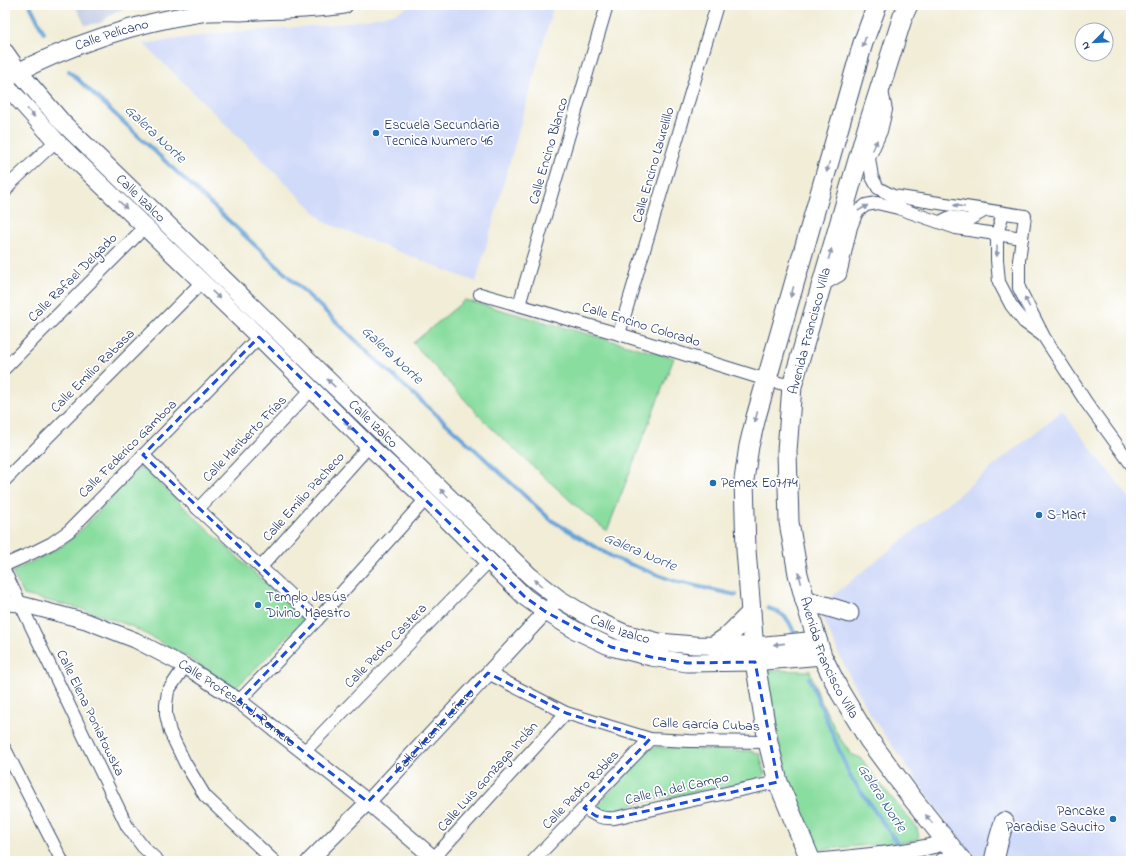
<svg xmlns="http://www.w3.org/2000/svg" width="1136" height="866" font-family="'Indie Flower',sans-serif">
	<rect width="100%" height="100%" fill="#fff"/>
	<filter id="ink" filterUnits="userSpaceOnUse"><feTurbulence type="fractalNoise" baseFrequency=".025" numOctaves="2"/><feDisplacementMap in="SourceGraphic" scale="8" xChannelSelector="R" yChannelSelector="G"/><feConvolveMatrix kernelMatrix="1 2 1 2 8 2 1 2 1" color-interpolation-filters="sRGB"/></filter>
	<filter id="wash" filterUnits="userSpaceOnUse"><feTurbulence type="fractalNoise" baseFrequency=".012" numOctaves="4" result="noise"/><feDisplacementMap in="SourceGraphic" scale="16" xChannelSelector="R" yChannelSelector="G"/><feGaussianBlur stdDeviation="0.9" result="paint"/><feColorMatrix in="noise" values="0 0 0 0 0 0 0 0 0 0 0 0 0 0 0 0 0 1.4 0 .05"/><feComposite in="paint" operator="in"/></filter>
	<g filter="url(#wash)">
		<rect width="100%" height="100%" fill="#f1edd7"/>
		<g fill="#d0daf9">
			<polygon points="412,5 554,5 476,282 326,223 144,44 219,33 338,24 393,14"/>
			<polygon points="1062,411 1131,500 1131,861 977,861 947,823 870,714 840,657 819,607"/>
		</g>
		<polygon fill="#bac4de" points="75,5 133,5 117,11 100,23 85,25"/>
		<g fill="#89dd9f" stroke="#52867e">
			<polygon points="465,300 674,358 607,531 577,507 486,423 413,343"/>
			<polygon points="140,467 145,470 304,620 236,688 184,655 131,626 82,609 24,595 12,572 61,547 76,535"/>
			<polygon points="765,670 810,671 820,699 839,737 851,754 861,758 877,780 917,828 919,837 913,841 816,850 810,840 786,775 775,724"/>
			<polygon points="657,747 688,749 752,751 760,754 765,775 755,781 641,802 611,812 601,812 596,807 650,749"/>
		</g>
		<g fill="none" stroke-linecap="round" stroke-linejoin="round">
			<g stroke="#66a3d7" stroke-width="4">
				<polyline points="30,5 44,33"/>
				<polyline points="69,71 306,293 388,371 469,444 551,520 614,558 674,581 736,595"/>
				<path d="M768,608C787,614 790,621 796,638"/>
				<polyline points="809,678 850,776 898,844"/>
			</g>
		</g>
	</g>
	<g filter="url(#ink)">
		<g fill="none" stroke-linecap="round" stroke-linejoin="round">
			<defs>
				<g id="minor">
					<polyline points="882,91 886,110 881,131 869,158 872,177 878,188 893,196 1025,216 1019,260 1019,288 1044,337 1086,402 1131,464"/>
					<polyline points="5,192 10,184 56,141"/>
					<polyline points="1003,213 997,234 997,260 999,282 1011,305 1024,322 1042,335"/>
					<polyline points="940,222 950,217 968,220 986,210"/>
					<polyline points="821,286 840,275 851,227 857,212 866,205 877,203 898,208 956,228 1022,238"/>
					<polyline points="480,294 619,334 767,380 792,386"/>
					<polyline points="519,305 607,5"/>
					<polyline points="619,334 717,5"/>
					<polyline points="5,368 145,227"/>
					<polyline points="143,455 198,509 317,620"/>
					<polyline points="5,480 202,282"/>
					<polyline points="198,509 312,389"/>
					<polyline points="5,565 34,552 52,543 69,531 259,337"/>
					<polyline points="261,567 369,446"/>
					<polyline points="5,572 127,826 143,847 158,861"/>
					<polyline points="185,666 168,691 166,705 166,715 170,732 185,763 205,796 274,861"/>
					<polyline points="488,673 566,713 650,739 689,741 768,742"/>
					<polyline points="239,701 317,620 426,499"/>
					<polyline points="5,749 62,861"/>
					<polyline points="304,752 489,561"/>
					<path d="M584,808C596,816 600,819 615,818L684,802L778,782"/>
					<polyline points="431,861 566,713"/>
					<polyline points="533,861 650,739"/>
				</g>
				<g id="tertiary">
					<path id="s1" d="M5,603L21,604L86,621L135,640L185,666L239,701L368,802L437,861"/>
					<path id="s2" d="M309,861L368,802L553,604"/>
					<path d="M819,861C862,856 906,854 947,842"/>
					<polyline points="942,861 957,854"/>
				</g>
				<g id="secondary">
					<path id="s3" d="M5,52L19,72L62,122L530,576L558,598L591,618L624,633L659,642L694,645L754,646L818,640"/>
					<path id="s4" d="M10,76C70,45 134,23 201,13C214,11 227,12 240,12C275,10 310,10 344,5"/>
					<polyline points="5,84 56,141 259,337 369,446 426,499 525,597 546,612 575,630 611,647 651,657 687,663 755,662 822,656"/>
				</g>
				<g id="primary">
					<path id="s5" d="M908,5L903,16L867,129L792,386L787,451L789,522L798,574L805,600L822,656L840,692L869,740L912,798L962,861"/>
					<polyline points="805,600 849,613"/>
					<polyline points="714,646 727,637 751,613"/>
					<polyline points="811,861 778,782 768,742 755,662 746,550 744,480 749,446 756,417 863,43 877,5"/>
					<polyline points="994,861 999,839 1004,822"/>
				</g>
			</defs>
			<use href="#minor" stroke="#3b4c70" stroke-width="14"/>
			<use href="#tertiary" stroke="#3b4c70" stroke-width="17"/>
			<use href="#secondary" stroke="#3b4c70" stroke-width="19"/>
			<use href="#primary" stroke="#3b4c70" stroke-width="21"/>
			<use href="#minor" stroke="#fff" stroke-width="12"/>
			<use href="#tertiary" stroke="#fff" stroke-width="15"/>
			<use href="#secondary" stroke="#fff" stroke-width="17"/>
			<use href="#primary" stroke="#fff" stroke-width="19"/>
		</g>
		<defs><path id="oneway-solid" d="M-6-.8H1V-3.2L6.5 0L1 3.2V.8H-6Z"/></defs>
		<g fill="#8d97ae">
			<use href="#oneway-solid" transform="translate(864 42) rotate(108)"/>
			<use href="#oneway-solid" transform="translate(31 113) rotate(48)"/>
			<use href="#oneway-solid" transform="translate(875 145) rotate(-66)"/>
			<use href="#oneway-solid" transform="translate(828 167) rotate(106)"/>
			<use href="#oneway-solid" transform="translate(123 205) rotate(44)"/>
			<use href="#oneway-solid" transform="translate(959 206) rotate(-171)"/>
			<use href="#oneway-solid" transform="translate(863 208) rotate(-30)"/>
			<use href="#oneway-solid" transform="translate(997 251) rotate(91)"/>
			<use href="#oneway-solid" transform="translate(830 254) rotate(-74)"/>
			<use href="#oneway-solid" transform="translate(792 292) rotate(106)"/>
			<use href="#oneway-solid" transform="translate(216 295) rotate(44)"/>
			<use href="#oneway-solid" transform="translate(1027 302) rotate(-117)"/>
			<use href="#oneway-solid" transform="translate(331 383) rotate(-136)"/>
			<use href="#oneway-solid" transform="translate(756 417) rotate(105)"/>
			<use href="#oneway-solid" transform="translate(348 426) rotate(45)"/>
			<use href="#oneway-solid" transform="translate(444 493) rotate(-136)"/>
			<use href="#oneway-solid" transform="translate(800 578) rotate(-104)"/>
			<use href="#oneway-solid" transform="translate(538 583) rotate(-141)"/>
			<use href="#oneway-solid" transform="translate(779 644) rotate(174)"/>
			<use href="#oneway-solid" transform="translate(929 819) rotate(-129)"/>
		</g>
	</g>
	<path fill="none" stroke="#1d4ed8" stroke-width="3" stroke-dasharray="8 5" stroke-linejoin="round" d="M259,337L525,597L546,612L611,647L651,657L687,663L755,662L778,782L615,818L596,816L584,808L650,739L566,713L488,673L368,802L239,701L317,620L143,455Z"/>
	<g fill="#1f6fb2" stroke="#fff" stroke-width="1.5">
		<circle cx="376" cy="133" r="4"/>
		<circle cx="713" cy="483" r="4"/>
		<circle cx="1039" cy="515" r="4"/>
		<circle cx="258" cy="605" r="4"/>
		<circle cx="1113" cy="819" r="4"/>
	</g>
	<g text-anchor="middle" dominant-baseline="central" stroke-width="3.5" stroke-linejoin="round" paint-order="stroke">
		<g font-size="14" fill="#1b2f5e" stroke="#fff">
			<text stroke="none"><textPath href="#s4" startOffset="110">Calle Pelícano</textPath></text>
			<text transform="translate(549 151) rotate(-74)">Calle Encino Blanco</text>
			<text transform="translate(654 165) rotate(-74)">Calle Encino Laurelillo</text>
			<text stroke="none"><textPath href="#s3" startOffset="200">Calle Izalco</textPath></text>
			<text transform="translate(73 278) rotate(-45)">Calle Rafael Delgado</text>
			<text transform="translate(641 325) rotate(17)">Calle Encino Colorado</text>
			<text transform="translate(810 331) rotate(-75)">Avenida Francisco Villa</text>
			<text transform="translate(93 371) rotate(-45)">Calle Emilio Rabasa</text>
			<text stroke="none"><textPath href="#s3" startOffset="524">Calle Izalco</textPath></text>
			<text transform="translate(245 439) rotate(-46)">Calle Heriberto Frías</text>
			<text transform="translate(128 449) rotate(-45)">Calle Federico Gamboa</text>
			<text transform="translate(304 497) rotate(-48)">Calle Emilio Pacheco</text>
			<text stroke="none"><textPath href="#s3" startOffset="848">Calle Izalco</textPath></text>
			<text transform="translate(386 646) rotate(-46)">Calle Pedro Castera</text>
			<text stroke="none"><textPath href="#s5" startOffset="677">Avenida Francisco Villa</textPath></text>
			<text stroke="none"><textPath href="#s1" startOffset="256">Calle Profesor J. Romero</textPath></text>
			<text transform="translate(90 713) rotate(64)">Calle Elena Poniatowska</text>
			<text transform="translate(706 725) rotate(2)">Calle García Cubas</text>
			<text stroke="none"><textPath href="#s2" startOffset="181">Calle Vicente Leñero</textPath></text>
			<text transform="translate(488 777) rotate(-48)">Calle Luis Gonzaga Inclán</text>
			<text transform="translate(677 789) rotate(-13)">Calle A. del Campo</text>
			<text transform="translate(581 790) rotate(-46)">Calle Pedro Robles</text>
		</g>
		<g font-size="14" fill="#1b2f5e" stroke="#fff" text-anchor="start">
			<text x="384" y="125">Escuela Secundaria<tspan x="384" dy="16">Tecnica Numero 46</tspan></text>
			<text x="721" y="483">Pemex E07174</text>
			<text x="1047" y="515">S-Mart</text>
			<text x="266" y="597">Templo Jesús<tspan x="266" dy="16">Divino Maestro</tspan></text>
			<text x="1105" y="811" text-anchor="end">Pancake<tspan x="1105" dy="16">Paradise Saucito</tspan></text>
		</g>
		<g font-size="15" font-style="italic" fill="#395d8e" stroke="#fff">
			<text transform="translate(155 134) rotate(43)">Galera Norte</text>
			<text transform="translate(392 355) rotate(43)">Galera Norte</text>
			<text transform="translate(640 552) rotate(23)">Galera Norte</text>
			<text transform="translate(882 798) rotate(57)">Galera Norte</text>
		</g>
	</g>
	<rect width="1136" height="866" fill="none" stroke="#fff" stroke-width="20"/>
	<g transform="translate(1094 42) rotate(246)"><circle r="19" fill="#ffffff" stroke="#a4acbf"/>
	<path d="M0-3L7 15L0 10L-7 15Z" fill="#1f6fb2"/>
	<text y="-6" font-size="11" font-weight="bold" text-anchor="middle" fill="#1b2f5e">N</text>
	</g>
</svg>
